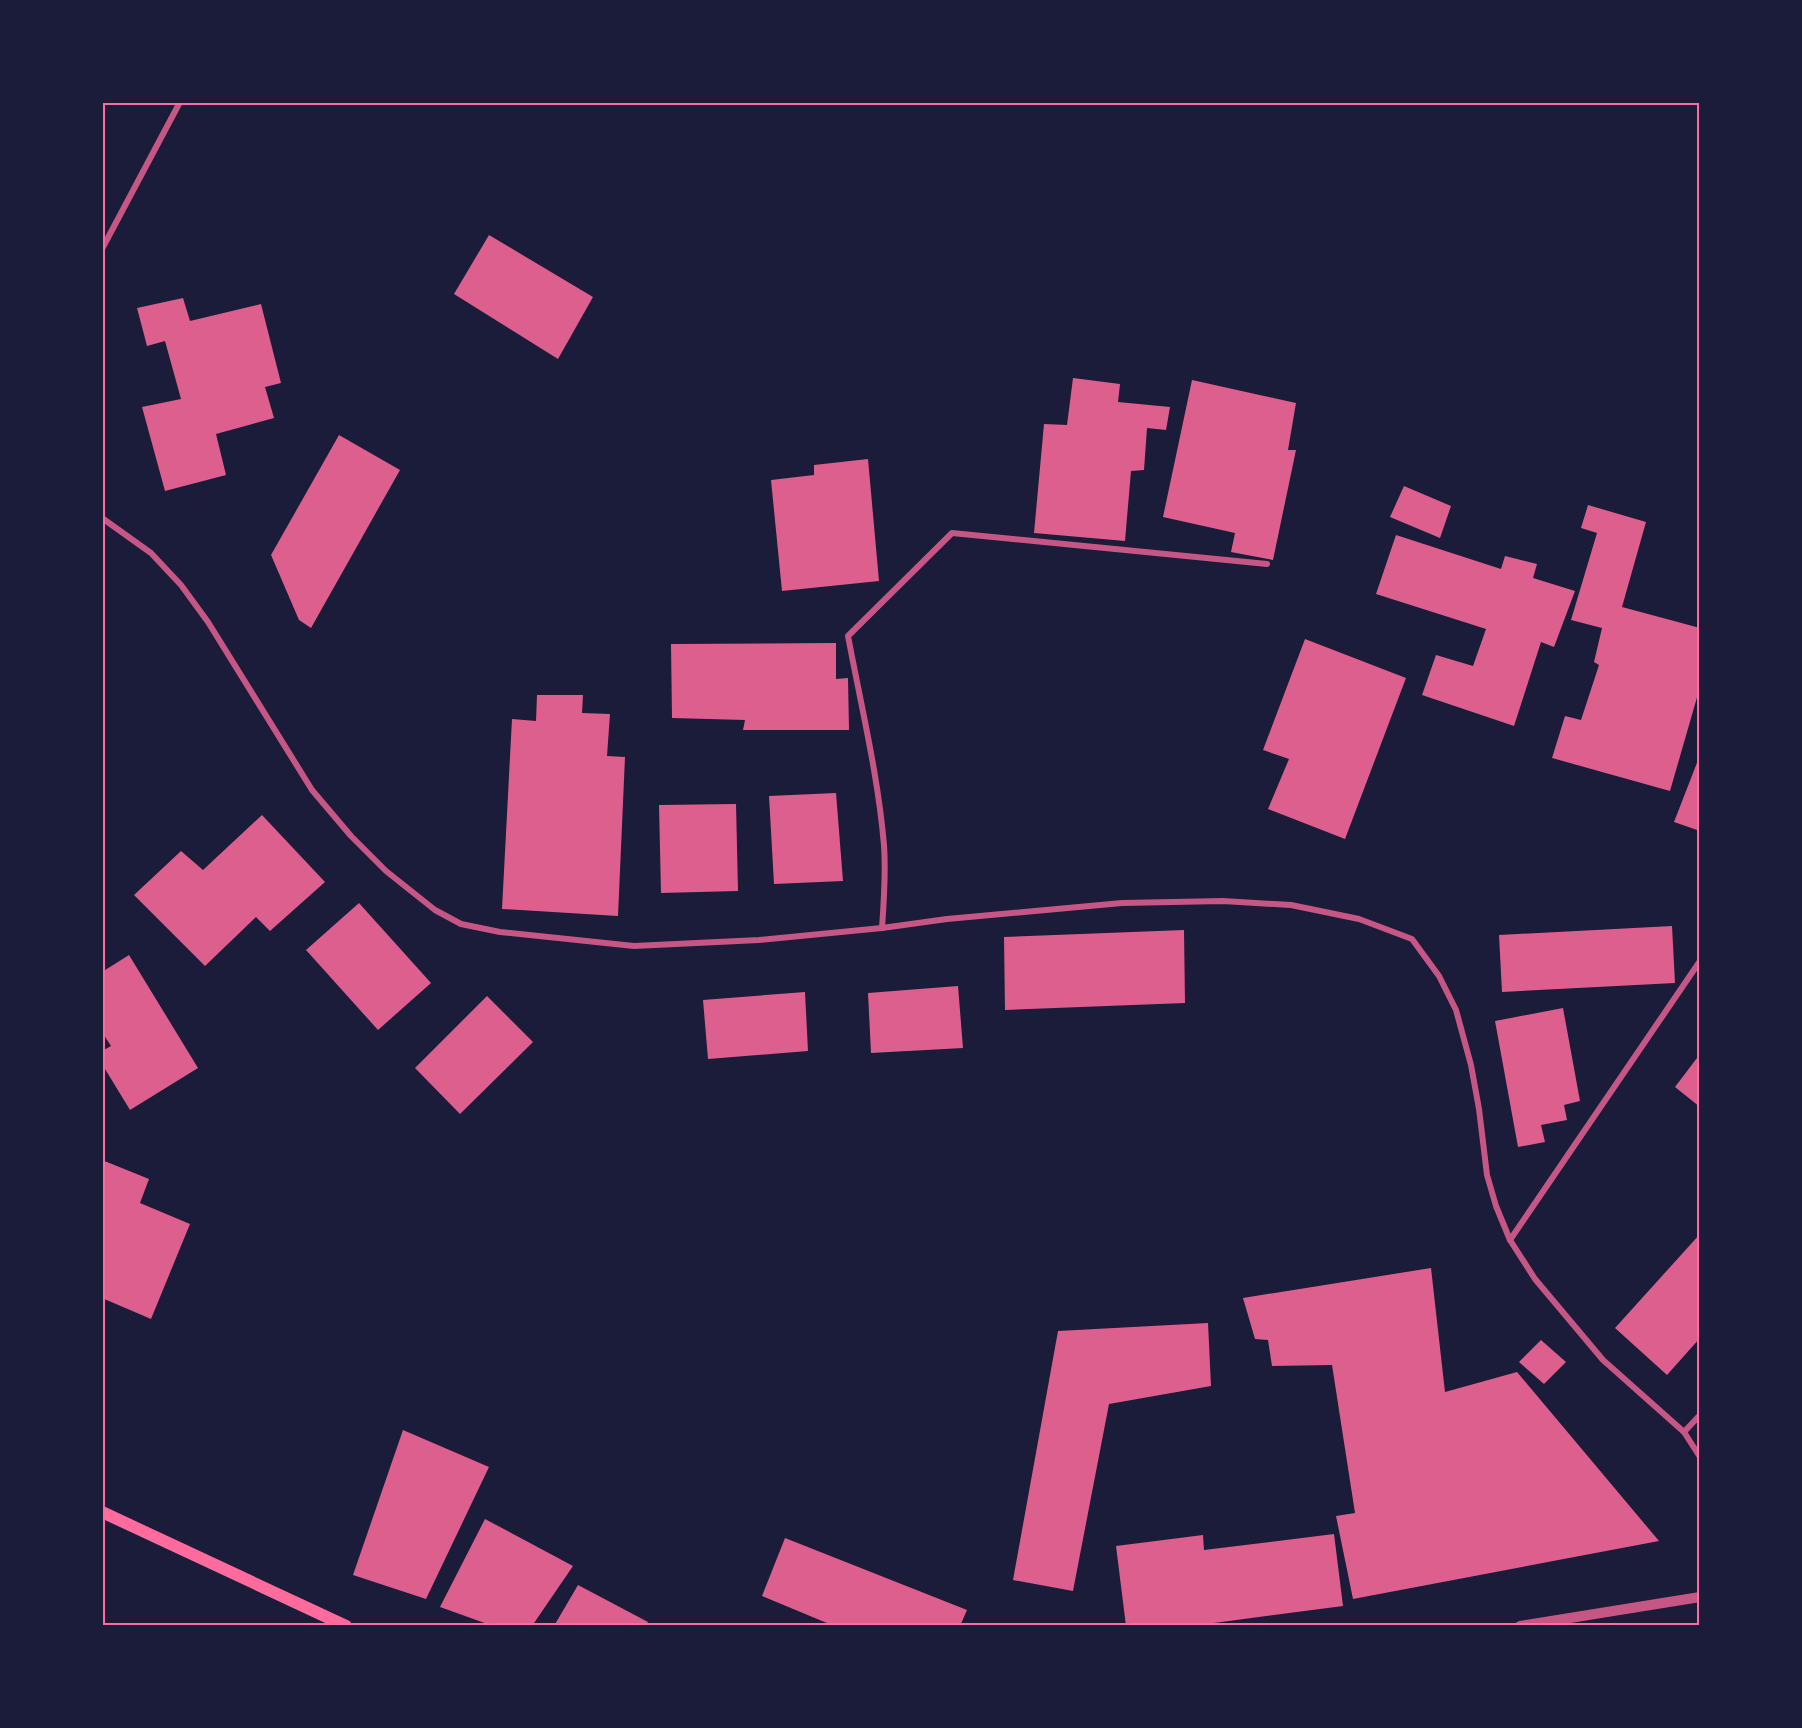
<svg xmlns="http://www.w3.org/2000/svg" width="1802" height="1728" font-family="Karla,sans-serif">
	<rect width="100%" height="100%" fill="#1b1b3a"/>
	<g fill="#dd5f8e">
		<polygon points="489,235 593,297 558,359 454,294"/>
		<polygon points="183,298 190,321 261,304 281,383 265,387 274,418 216,434 226,475 165,491 142,407 181,399 165,341 147,346 137,308"/>
		<polygon points="1073,378 1120,384 1118,402 1170,407 1166,430 1147,428 1144,470 1131,471 1125,541 1034,533 1044,424 1067,425"/>
		<polygon points="1192,380 1296,403 1288,450 1296,450 1273,560 1231,552 1235,533 1163,517"/>
		<polygon points="339,435 400,470 311,628 299,620 271,555"/>
		<polygon points="868,459 879,581 782,591 771,480 814,475 814,465"/>
		<polygon points="1404,486 1451,506 1440,538 1390,517"/>
		<polygon points="1588,505 1646,522 1622,607 1700,628 1700,687 1670,791 1552,758 1565,716 1581,720 1599,665 1594,662 1602,628 1571,620 1597,533 1581,528"/>
		<polygon points="1396,535 1501,569 1505,556 1537,564 1533,578 1575,591 1554,647 1541,642 1514,726 1422,695 1436,655 1473,666 1486,629 1376,594"/>
		<polygon points="1305,639 1406,678 1345,839 1268,809 1289,759 1263,750"/>
		<polygon points="836,643 836,679 848,678 849,730 743,730 745,720 672,718 671,644"/>
		<polygon points="537,695 583,695 582,713 610,714 607,756 625,757 618,916 502,909 512,719 536,721"/>
		<polygon points="1700,755 1700,831 1674,822"/>
		<polygon points="836,793 843,881 774,884 769,796"/>
		<polygon points="736,804 738,891 661,893 659,805"/>
		<polygon points="262,815 325,882 270,931 256,917 205,966 134,895 181,851 203,870"/>
		<polygon points="359,903 431,983 378,1030 306,950"/>
		<polygon points="1672,926 1675,983 1502,992 1499,935"/>
		<polygon points="1184,930 1185,1003 1005,1010 1004,937"/>
		<polygon points="129,955 198,1068 130,1110 102,1064 102,1051 111,1046 102,1032 102,972"/>
		<polygon points="958,986 963,1048 871,1053 868,993"/>
		<polygon points="805,992 808,1051 708,1059 703,1000"/>
		<polygon points="487,996 533,1042 460,1114 415,1068"/>
		<polygon points="1563,1008 1580,1101 1564,1105 1567,1120 1541,1125 1545,1142 1518,1147 1495,1021"/>
		<polygon points="1700,1054 1700,1107 1675,1087"/>
		<polygon points="102,1160 149,1179 140,1203 190,1224 151,1319 102,1298"/>
		<polygon points="1700,1234 1700,1338 1667,1375 1615,1328"/>
		<polygon points="1431,1268 1445,1392 1517,1372 1659,1541 1353,1599 1336,1516 1355,1513 1332,1365 1272,1366 1268,1340 1255,1339 1243,1298"/>
		<polygon points="1208,1323 1211,1386 1109,1404 1073,1591 1013,1580 1058,1331"/>
		<polygon points="1541,1340 1566,1362 1544,1384 1519,1362"/>
		<polygon points="403,1430 489,1467 426,1599 353,1575"/>
		<polygon points="485,1519 573,1566 532,1626 493,1626 440,1607"/>
		<polygon points="1334,1534 1343,1606 1191,1626 1126,1626 1116,1546 1203,1535 1204,1550"/>
		<polygon points="785,1538 967,1610 960,1626 834,1626 762,1596"/>
		<polygon points="578,1585 648,1622 646,1626 554,1626"/>
	</g>
	<g fill="none" stroke-linecap="round" stroke-linejoin="round">
		<g stroke="#c65784" stroke-width="6">
			<polyline points="102,249 180,102"/>
			<polyline points="102,518 151,553 181,585 208,622 312,790 351,836 386,871 435,910 461,924 500,932 634,946 759,940 882,928 947,919 1122,903 1223,901 1291,905 1359,919 1412,939 1439,976 1456,1010 1471,1065 1479,1109 1487,1175 1496,1206 1510,1240 1535,1279 1603,1360 1684,1432 1700,1457"/>
			<path d="M882,928C884,901 886,873 884,845C878,775 861,705 848,636L952,533L1267,564"/>
			<polyline points="1510,1240 1700,961"/>
			<polyline points="1684,1432 1700,1415"/>
		</g>
		<polyline stroke="#c65784" stroke-width="10" points="1520,1626 1700,1597"/>
		<polyline stroke="#ff6b9d" stroke-width="12" points="102,1512 346,1626"/>
	</g>
	<rect width="1802" height="1728" fill="none" stroke="#1b1b3a" stroke-width="207"/>
	<rect x="104" y="104" width="1594" height="1520" fill="none" stroke="#ff6b9d" stroke-width="2"/>
</svg>
